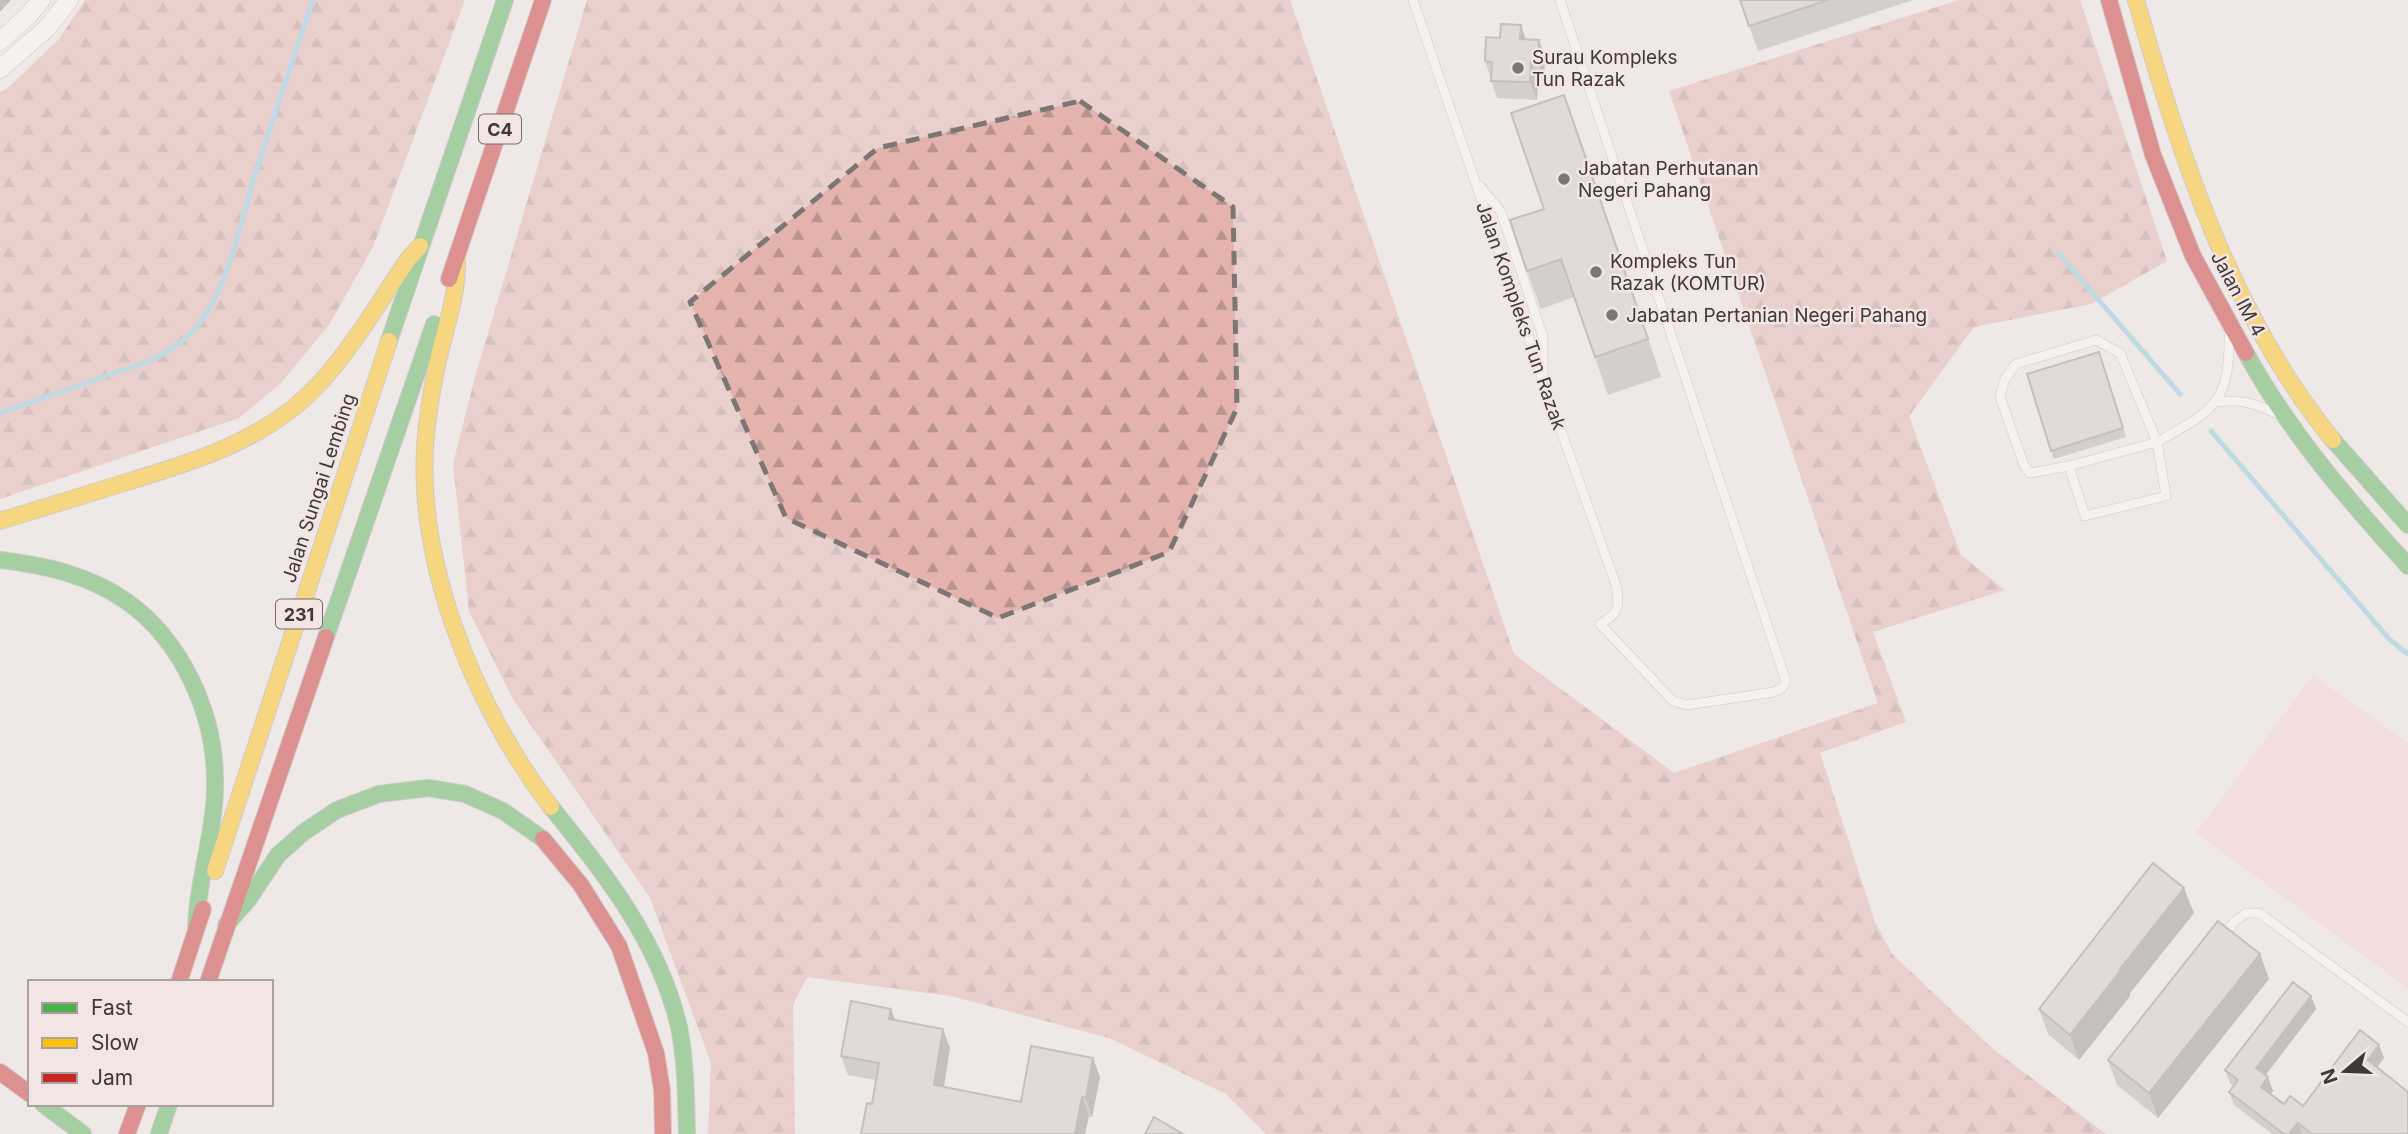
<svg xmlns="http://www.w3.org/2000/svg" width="2408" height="1134" font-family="Inter,sans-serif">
	<defs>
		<pattern id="forest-firs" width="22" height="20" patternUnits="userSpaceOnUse" patternTransform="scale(1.75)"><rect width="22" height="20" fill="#e4b3ae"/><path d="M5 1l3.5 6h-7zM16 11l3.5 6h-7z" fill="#ba938f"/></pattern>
	</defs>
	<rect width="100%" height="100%" fill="#eee8e6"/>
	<g fill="url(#forest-firs)">
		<polygon points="85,0 465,0 373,247 329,325 281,383 239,418 0,499 0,92 8,88 59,39"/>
		<polygon points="587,0 1290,0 1514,654 1674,773 1878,703 1669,91 1959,0 2080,0 2167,261 2091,304 1974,327 1909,416 1961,555 2005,590 1873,632 1906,722 1820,753 1875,922 1892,954 1993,1049 2106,1134 1266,1134 1226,1094 1109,1038 951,996 807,977 793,1005 795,1134 708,1134 711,1063 650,898 513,699 469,611 453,464 475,377"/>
	</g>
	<polygon fill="#f6d5d2" points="2313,675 2408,743 2408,988 2196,833"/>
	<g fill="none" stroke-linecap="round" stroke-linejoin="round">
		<g stroke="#87cae2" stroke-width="5">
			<polyline points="2058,253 2180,394"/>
			<path d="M0,413L152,360C170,350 189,339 201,321C229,282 239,227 253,182C272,121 293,60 313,0"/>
			<polyline points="2211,431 2390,640 2408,654"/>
		</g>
		<defs>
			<g id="lane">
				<path d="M1413,0L1543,380L1616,585C1620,606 1620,613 1600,624L1673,701L1687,705L1774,692L1782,688L1786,681L1560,0"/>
				<polyline points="1479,185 1501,212 1543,337 1543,373"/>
				<polygon points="2096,340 2120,353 2157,442 2069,466 2030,473 2024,465 2000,397 2005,379 2016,364"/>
				<path d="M2217,402C2239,399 2255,403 2275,413"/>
				<path d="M2069,466L2085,516L2166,496L2157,442C2212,411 2230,404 2229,337"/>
				<polyline points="2222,938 2234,922 2246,913 2259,913 2408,1022"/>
			</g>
			<g id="street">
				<polyline points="0,41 29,15 41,0"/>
				<polyline points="0,69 47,28 69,0"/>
			</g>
			<g id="fast">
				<polyline points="389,341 505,0"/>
				<path d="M2246,353C2289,432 2348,500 2408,566"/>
				<polyline points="2333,440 2408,525"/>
				<path d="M0,560C44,565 89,575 126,601C182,640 215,714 215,781C216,831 197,879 196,929"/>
				<polyline points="326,637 434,324"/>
				<path d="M551,807C605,874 659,941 679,1027C686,1062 686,1099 687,1134"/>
				<polyline points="226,925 248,900 278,855 304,832 337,810 379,794 428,788 465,794 503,811 543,839"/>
				<polyline points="43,1104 83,1134"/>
				<polyline points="159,1134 169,1104"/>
			</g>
			<g id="slow">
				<path d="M2136,0C2180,154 2230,314 2333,440"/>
				<path d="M457,258C458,291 448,320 440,352C434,376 430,401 427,425C411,554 474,707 551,807"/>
				<path d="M0,521C42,508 85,495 127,482C198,460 267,440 319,384C354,346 380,300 409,258L420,246"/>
				<polyline points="215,871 389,341"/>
			</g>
			<g id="jam">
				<polyline points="2109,0 2153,155 2193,256 2246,353"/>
				<polyline points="449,279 543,0"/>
				<polyline points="543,839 581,885 619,946 656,1053 662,1090 663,1134"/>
				<polyline points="179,982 203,909"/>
				<polyline points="208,982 326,637"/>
				<polyline points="0,1072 30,1094"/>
				<polyline points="127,1134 138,1104"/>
			</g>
		</defs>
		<use href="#lane" stroke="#aba6a5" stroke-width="10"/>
		<use href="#street" stroke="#aba6a5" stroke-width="19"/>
		<use href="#fast" stroke="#aba6a5" stroke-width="18"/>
		<use href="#slow" stroke="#aba6a5" stroke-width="18"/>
		<use href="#jam" stroke="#aba6a5" stroke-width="18"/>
		<use href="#lane" stroke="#fcfcfb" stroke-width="9"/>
		<use href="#street" stroke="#fcfcfb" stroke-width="18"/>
		<use href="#fast" stroke="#4caf50" stroke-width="16"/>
		<use href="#slow" stroke="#ffc107" stroke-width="16"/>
		<use href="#jam" stroke="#c62828" stroke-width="16"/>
	</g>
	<g fill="#b3afae">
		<polygon points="1740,0 1913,0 1758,51"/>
		<polygon points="1526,39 1545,58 1544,79 1538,79 1537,100 1497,98 1485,61"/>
		<polygon points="1578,133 1661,377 1608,395 1574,297 1541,309 1527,271 1544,209"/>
		<polygon points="2102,361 2126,437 2054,459 2051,451"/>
		<polygon points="2194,913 2130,993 2130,996 2079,1060 2048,1034 2039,1009"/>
		<polygon points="2260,954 2269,979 2158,1118 2117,1085 2108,1060"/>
		<polygon points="2311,996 2316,1009 2265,1075 2273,1091 2271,1094 2284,1104 2303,1106 2379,1045 2384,1058 2377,1067 2408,1134 2272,1134 2234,1105 2229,1092 2234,1086 2230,1083 2225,1070"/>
		<polygon points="895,1020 950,1048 944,1087 1021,1102 1100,1077 1092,1117 872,1104 876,1080 848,1075 841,1056"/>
	</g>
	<g fill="#928e8d">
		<polygon points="0,0 11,0 0,12"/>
		<polygon points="1521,25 1527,43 1520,39"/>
		<polygon points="1539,40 1545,58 1544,79 1538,62"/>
		<polygon points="1531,61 1538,79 1537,100 1530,82"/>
		<polygon points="1564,95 1578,133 1661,377 1648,339"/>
		<polygon points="2184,888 2194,913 2130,993 2130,996 2079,1060 2070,1035 2120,969"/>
		<polygon points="2260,954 2269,979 2158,1118 2149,1093"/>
		<polygon points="2311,996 2316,1009 2261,1081 2256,1068"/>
		<polygon points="891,1009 898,1028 889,1019"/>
		<polygon points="943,1029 950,1048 941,1104 934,1085"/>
		<polygon points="2379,1045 2384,1058 2373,1073 2368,1060"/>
		<polygon points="1093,1058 1100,1077 1092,1117 1086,1098"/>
		<polygon points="2268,1077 2273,1091 2266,1100 2261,1087"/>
		<polygon points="1082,1097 1089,1116 1085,1134 1075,1134"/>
		<polygon points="2298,1123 2302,1134 2289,1134"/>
	</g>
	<g fill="#d0cbca" stroke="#928e8d" stroke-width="2">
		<polygon points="1740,0 1828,0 1749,26"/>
		<polygon points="1501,24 1521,25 1520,39 1539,40 1538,62 1531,61 1530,82 1491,81 1492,62 1485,61 1486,37 1500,38"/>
		<polygon points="1564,95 1648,339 1595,357 1561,259 1527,271 1510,220 1544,209 1511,113"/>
		<polygon points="2099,352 2123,428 2051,451 2027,374"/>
		<polygon points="2153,863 2184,888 2120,969 2121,970 2070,1035 2039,1009"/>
		<polygon points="2218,921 2260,954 2149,1093 2108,1060"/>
		<polygon points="2293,982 2311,996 2256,1068 2268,1077 2261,1087 2284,1104 2290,1096 2303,1106 2360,1030 2379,1045 2368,1060 2408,1092 2408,1134 2312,1134 2298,1123 2289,1134 2284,1134 2229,1092 2238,1080 2225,1070"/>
		<polygon points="851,1001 891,1009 889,1019 943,1029 934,1085 1021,1102 1031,1046 1093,1058 1086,1098 1082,1097 1075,1134 861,1134 867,1103 872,1104 879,1063 841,1056"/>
		<polygon points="1154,1117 1183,1134 1145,1134"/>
	</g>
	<path d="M0 0H2408V1134H0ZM1080,101L1233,207L1237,408L1169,552L998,618L786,518L690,302L878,148Z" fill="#eee8e6" fill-opacity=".55" fill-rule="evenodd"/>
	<path fill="none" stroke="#7c7675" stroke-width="5" stroke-dasharray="14 9" stroke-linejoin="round" d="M1080,101L1233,207L1237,408L1169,552L998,618L786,518L690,302L878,148Z"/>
	<g fill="#7c7675" stroke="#f2e5e3" stroke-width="2.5">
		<circle cx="1518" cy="68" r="7"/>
		<circle cx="1564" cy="179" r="7"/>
		<circle cx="1596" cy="272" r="7"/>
		<circle cx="1612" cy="315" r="7"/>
	</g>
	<g text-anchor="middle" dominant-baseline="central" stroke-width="5" stroke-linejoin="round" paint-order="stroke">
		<g fill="#f2e5e3" stroke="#746c6b" stroke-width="2">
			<rect x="479" y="114.5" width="42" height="29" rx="5"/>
			<rect x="276" y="599.5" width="46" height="29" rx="5"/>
		</g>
		<g font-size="18" font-weight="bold" fill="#3e3838">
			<text x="500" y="129">C4</text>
			<text x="299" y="614">231</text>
		</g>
		<g font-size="19" fill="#3e3838" stroke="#f2e5e3" text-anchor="start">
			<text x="1532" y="57">Surau Kompleks<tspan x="1532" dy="22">Tun Razak</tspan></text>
			<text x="1578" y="168">Jabatan Perhutanan<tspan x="1578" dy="22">Negeri Pahang</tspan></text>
			<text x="1610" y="261">Kompleks Tun<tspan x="1610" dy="22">Razak (KOMTUR)</tspan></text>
			<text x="1626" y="315">Jabatan Pertanian Negeri Pahang</text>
		</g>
		<g font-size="19" fill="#3e3838" stroke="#f2e5e3">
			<text transform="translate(2238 294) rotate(62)">Jalan IM 4</text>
			<text transform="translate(1521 316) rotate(71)">Jalan Kompleks Tun Razak</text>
			<text transform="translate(319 488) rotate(-72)">Jalan Sungai Lembing</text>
		</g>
	</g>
	<rect x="28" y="980" width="245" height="126" fill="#f2e5e3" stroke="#aaa09f" stroke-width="2"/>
	<rect x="42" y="1003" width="35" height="10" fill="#4caf50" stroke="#aaa09f" stroke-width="2"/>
	<text x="91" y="1015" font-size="21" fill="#3e3838">Fast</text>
	<rect x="42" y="1038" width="35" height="10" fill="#ffc107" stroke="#aaa09f" stroke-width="2"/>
	<text x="91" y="1050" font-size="21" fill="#3e3838">Slow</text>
	<rect x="42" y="1073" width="35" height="10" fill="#c62828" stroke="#aaa09f" stroke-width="2"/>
	<text x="91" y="1085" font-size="21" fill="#3e3838">Jam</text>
	<g transform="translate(2345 1071) rotate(251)" stroke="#f2e5e3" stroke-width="5" paint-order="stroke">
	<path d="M0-5L12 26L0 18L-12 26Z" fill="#3e3838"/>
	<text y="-10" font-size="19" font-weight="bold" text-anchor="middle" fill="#3e3838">N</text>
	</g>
</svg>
